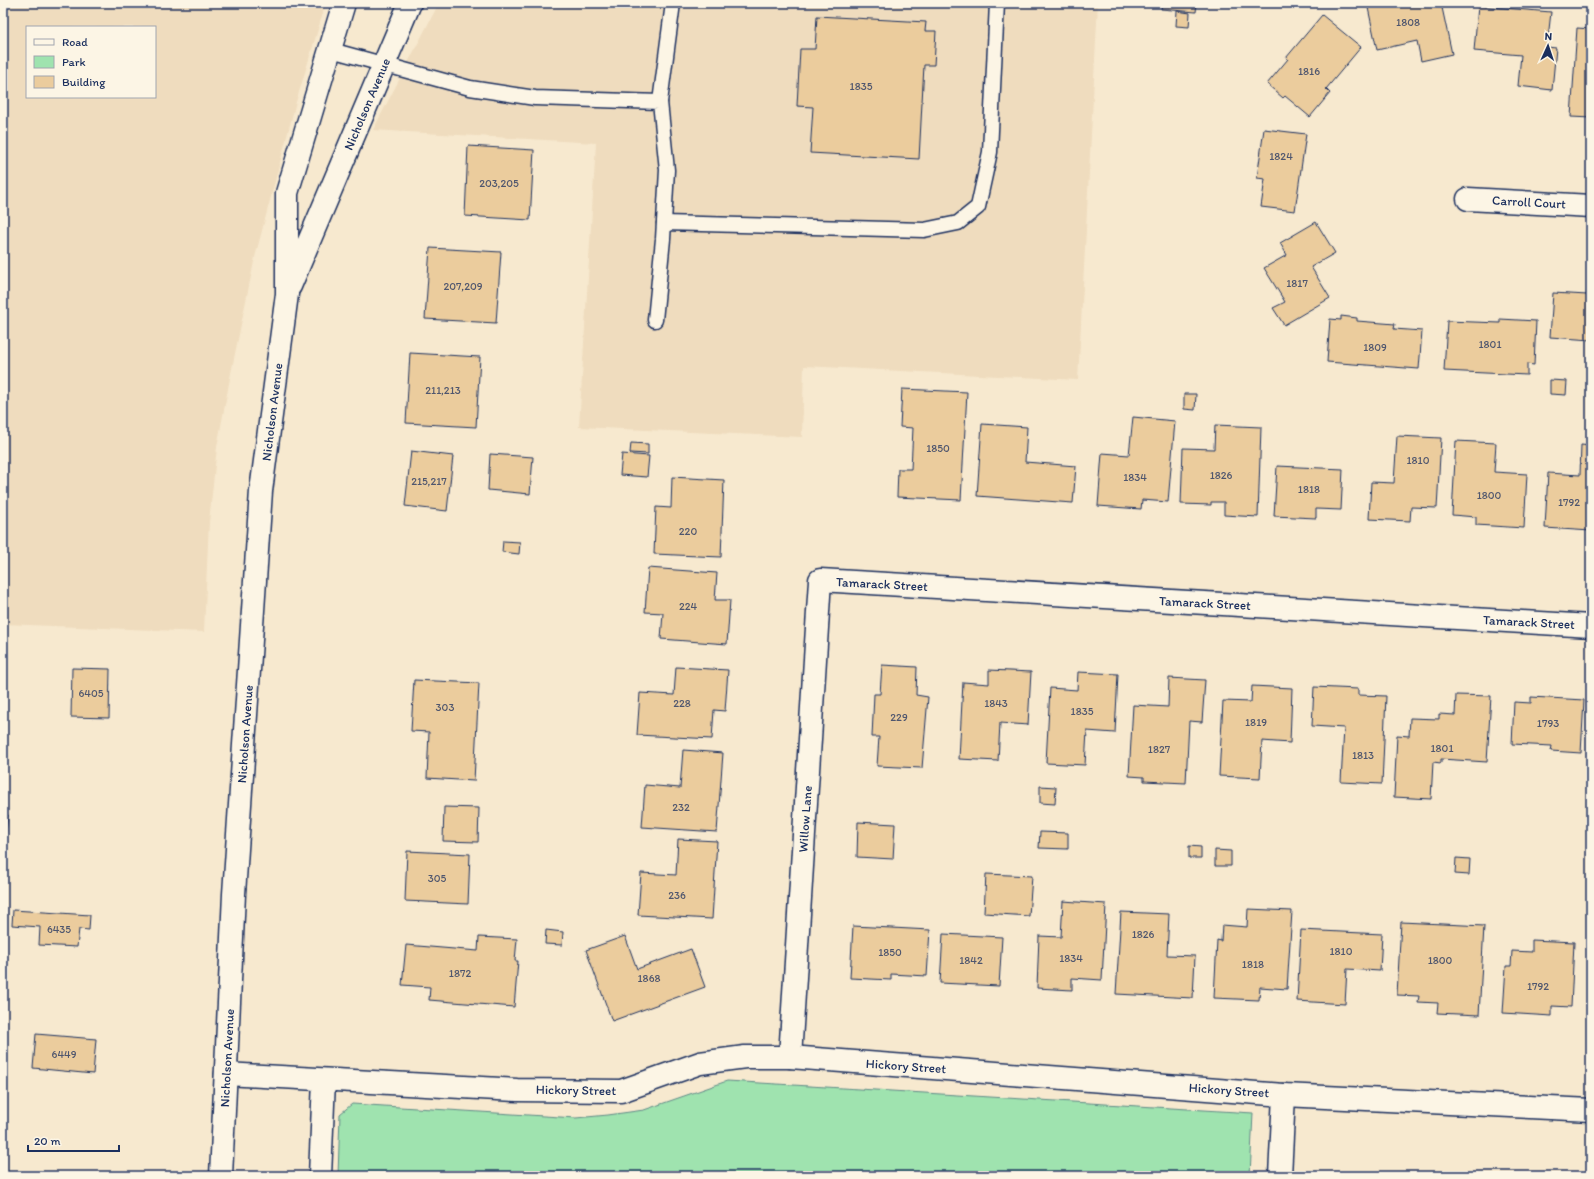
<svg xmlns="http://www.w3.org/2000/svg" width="1594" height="1179" font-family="Itim,sans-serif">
	<rect width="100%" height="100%" fill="#f7e9cf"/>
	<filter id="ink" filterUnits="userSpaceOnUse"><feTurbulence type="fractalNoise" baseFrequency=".025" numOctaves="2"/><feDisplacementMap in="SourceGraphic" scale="8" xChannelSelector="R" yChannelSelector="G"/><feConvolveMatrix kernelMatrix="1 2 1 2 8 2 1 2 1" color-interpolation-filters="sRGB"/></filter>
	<g filter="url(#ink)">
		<g fill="#efdcbe" fill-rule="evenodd">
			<path d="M3,3H326L296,102L255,257L231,373L217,447L209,522L204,632L3,624ZM27,27H155V97H27Z"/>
			<polygon points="439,3 1098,3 1078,380 804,366 802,437 579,427 596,143 373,130"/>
		</g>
		<polygon fill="#9fe3af" stroke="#5d8986" points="727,1081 1253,1113 1250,1176 338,1176 340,1114 352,1104 576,1118 608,1115 644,1110"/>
		<g fill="#ebcc9d" stroke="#1b2f5e">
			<polygon points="1162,3 1197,3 1196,12 1161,9"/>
			<polygon points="1367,3 1441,3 1452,54 1421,61 1417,41 1377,50"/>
			<polygon points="1478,6 1551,12 1547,47 1556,48 1552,90 1518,86 1521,55 1474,51"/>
			<polygon points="1177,11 1190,13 1189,27 1176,26"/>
			<polygon points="1322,15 1361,47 1326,89 1330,93 1310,117 1285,96 1283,98 1267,84 1288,59 1286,58"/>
			<polygon points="817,16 926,22 925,31 936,31 934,65 924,65 919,159 810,153 813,107 797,106 800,49 815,49"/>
			<polygon points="1577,28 1591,29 1591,118 1571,117"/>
			<polygon points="1264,129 1306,134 1295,211 1261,207 1265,179 1257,178"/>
			<polygon points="468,146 534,150 530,220 465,216"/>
			<polygon points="1316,222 1335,253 1311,267 1330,298 1284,325 1273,308 1285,302 1264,268 1287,255 1280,243"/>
			<polygon points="430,248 501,252 496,323 425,319"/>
			<polygon points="1588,284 1591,284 1591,340 1550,337 1553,293 1587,295"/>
			<polygon points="1341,316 1357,318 1357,321 1395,324 1394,329 1422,331 1419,369 1327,362 1330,319 1341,320"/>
			<polygon points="1500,319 1536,321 1534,365 1527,364 1527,375 1444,371 1447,321 1500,323"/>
			<polygon points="410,353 480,357 476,427 406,423"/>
			<polygon points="1550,380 1567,381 1566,395 1550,394"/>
			<polygon points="902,389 967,392 961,500 897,497 898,469 911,469 913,428 900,427"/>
			<polygon points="1184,394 1196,394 1195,410 1184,409"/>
			<polygon points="1133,417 1175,421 1168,502 1142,500 1141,509 1098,506 1102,453 1129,455"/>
			<polygon points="982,424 1027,427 1025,462 1076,466 1073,503 977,496"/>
			<polygon points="1215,425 1261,427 1258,517 1224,515 1224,502 1211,502 1211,505 1181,504 1183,448 1214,449"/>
			<polygon points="1397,436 1441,438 1437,508 1411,507 1410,521 1369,519 1371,482 1394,483"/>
			<polygon points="1456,441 1496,443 1494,472 1527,474 1524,528 1476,525 1476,517 1452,515"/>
			<polygon points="631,443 648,444 648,454 630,453"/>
			<polygon points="1581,445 1591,446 1591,531 1545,528 1548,473 1580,475"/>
			<polygon points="411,451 453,456 447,511 405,506"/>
			<polygon points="490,454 533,457 530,494 488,490"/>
			<polygon points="622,454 649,456 647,477 620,475"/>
			<polygon points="1277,466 1343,469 1341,510 1316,509 1316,518 1274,516"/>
			<polygon points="672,477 724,480 721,557 654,554 656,507 671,508"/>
			<polygon points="503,541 520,542 519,554 502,552"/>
			<polygon points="648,568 717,573 715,600 730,600 727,644 661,639 663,613 645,612"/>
			<polygon points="882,665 917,667 916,695 928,697 922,768 877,766 879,737 872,737 874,694 880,694"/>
			<polygon points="676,667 728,670 725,711 714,710 712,739 637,735 640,693 674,695"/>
			<polygon points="72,668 110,669 109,718 71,717"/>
			<polygon points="989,670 1031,672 1028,725 1000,723 998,761 959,759 963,682 989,684"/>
			<polygon points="1078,672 1118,674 1115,733 1087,731 1085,765 1046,763 1050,688 1077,690"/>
			<polygon points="1169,678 1205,680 1202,722 1189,721 1186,783 1144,781 1144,777 1129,776 1133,705 1168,707"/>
			<polygon points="414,680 479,683 474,781 427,778 429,732 411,731"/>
			<polygon points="1252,686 1292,688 1290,743 1262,741 1260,778 1219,776 1223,701 1251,702"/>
			<polygon points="1314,687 1358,689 1358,695 1386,696 1382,784 1341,782 1344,728 1312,726"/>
			<polygon points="1456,695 1491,696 1487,762 1441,759 1441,763 1433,762 1431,799 1394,797 1397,735 1409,736 1410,718 1439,719 1439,714 1455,715"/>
			<polygon points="1531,697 1584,700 1581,753 1551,751 1552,746 1512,744 1514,702 1531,703"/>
			<polygon points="683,750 723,753 717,832 642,827 645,785 680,788"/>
			<polygon points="1040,786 1056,787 1055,804 1040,803"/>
			<polygon points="444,807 479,808 478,842 443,841"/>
			<polygon points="3,814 8,815 5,842 3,842"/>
			<polygon points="858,822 895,824 893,859 857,857"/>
			<polygon points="1040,832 1068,833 1068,849 1039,848"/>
			<polygon points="678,839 717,841 712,919 638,915 641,873 676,875"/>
			<polygon points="1189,846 1201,847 1201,858 1189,858"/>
			<polygon points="1215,850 1231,851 1231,866 1215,866"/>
			<polygon points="407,851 470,854 468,904 405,901"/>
			<polygon points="1456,858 1470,859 1469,875 1455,874"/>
			<polygon points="986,874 1032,876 1029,916 984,913"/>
			<polygon points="1063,901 1106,904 1102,980 1072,978 1072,990 1037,988 1039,936 1061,937"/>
			<polygon points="1248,909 1292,911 1287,989 1260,987 1259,1000 1214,998 1217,940 1221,941 1222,925 1247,927"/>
			<polygon points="13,910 90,915 89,930 79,929 77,947 39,945 40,927 12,925"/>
			<polygon points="1121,912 1169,914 1167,955 1195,956 1193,998 1116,994"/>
			<polygon points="1401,922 1484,926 1479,1015 1437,1013 1438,1003 1418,1002 1419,996 1397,995"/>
			<polygon points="853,926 930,930 927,976 891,974 891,980 850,978"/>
			<polygon points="546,930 563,932 562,945 545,944"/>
			<polygon points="1301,930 1382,934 1380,971 1347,969 1345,1004 1297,1001"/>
			<polygon points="943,934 1002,937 999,986 940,983"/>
			<polygon points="625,936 637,969 691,949 705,987 612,1021 586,950"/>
			<polygon points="479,937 517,939 515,961 518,961 514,1007 429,1000 430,987 402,985 406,945 478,951"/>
			<polygon points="1532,940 1574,942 1571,1007 1552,1006 1552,1016 1503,1013 1506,966 1511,966 1512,951 1532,952"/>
			<polygon points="36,1034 96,1039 93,1074 33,1068"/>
		</g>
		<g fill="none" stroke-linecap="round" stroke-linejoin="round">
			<defs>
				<g id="service">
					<polyline points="331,50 470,88 535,98 660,102 667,170 663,239 655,320"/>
					<polyline points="660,102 673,3"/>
					<polyline points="664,223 924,230 958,223 978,207 990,152 997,3"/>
				</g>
				<g id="minor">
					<polyline points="1468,199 1591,206"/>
					<polyline points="790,1057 820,580 1591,626"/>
					<polyline points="226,1074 517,1090 621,1091 700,1063 745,1057 790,1057 1284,1095 1591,1110"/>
					<polyline points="320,1176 324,1080"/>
					<polyline points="1280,1176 1284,1095"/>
				</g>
				<g id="secondary">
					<polyline points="290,286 410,3"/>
					<polyline points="221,1176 234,894 261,491 287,294 287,193 344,3"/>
				</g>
			</defs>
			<use href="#service" stroke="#1b2f5e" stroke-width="17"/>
			<use href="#minor" stroke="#1b2f5e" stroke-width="25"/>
			<use href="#secondary" stroke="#1b2f5e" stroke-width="25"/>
			<use href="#service" stroke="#fcf5e5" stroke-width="14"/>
			<use href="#minor" stroke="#fcf5e5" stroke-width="22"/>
			<use href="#secondary" stroke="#fcf5e5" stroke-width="22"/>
		</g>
	</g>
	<g text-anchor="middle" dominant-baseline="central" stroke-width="3" stroke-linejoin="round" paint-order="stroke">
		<g font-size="11" fill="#4f566e">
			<text x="1408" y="22">1808</text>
			<text x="1309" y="71">1816</text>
			<text x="861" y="86">1835</text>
			<text x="1281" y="156">1824</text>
			<text x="499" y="183">203,205</text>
			<text x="1297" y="283">1817</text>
			<text x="463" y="286">207,209</text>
			<text x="1490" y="344">1801</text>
			<text x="1375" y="347">1809</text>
			<text x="443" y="390">211,213</text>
			<text x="938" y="448">1850</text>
			<text x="1418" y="460">1810</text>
			<text x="1221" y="475">1826</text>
			<text x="1135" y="477">1834</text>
			<text x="429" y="481">215,217</text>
			<text x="1309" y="489">1818</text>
			<text x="1489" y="495">1800</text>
			<text x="1569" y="502">1792</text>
			<text x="688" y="531">220</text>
			<text x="688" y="606">224</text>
			<text x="91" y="693">6405</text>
			<text x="682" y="703">228</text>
			<text x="996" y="703">1843</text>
			<text x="445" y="707">303</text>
			<text x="1082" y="711">1835</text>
			<text x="899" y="717">229</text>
			<text x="1256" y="722">1819</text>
			<text x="1548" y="723">1793</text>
			<text x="1442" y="748">1801</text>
			<text x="1159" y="749">1827</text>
			<text x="1363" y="755">1813</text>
			<text x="681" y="807">232</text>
			<text x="437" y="878">305</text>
			<text x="677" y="895">236</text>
			<text x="59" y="929">6435</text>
			<text x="1143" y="934">1826</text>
			<text x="1341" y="951">1810</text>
			<text x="890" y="952">1850</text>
			<text x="1071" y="958">1834</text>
			<text x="971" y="960">1842</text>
			<text x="1440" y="960">1800</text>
			<text x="1253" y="964">1818</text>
			<text x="460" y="973">1872</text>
			<text x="649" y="978">1868</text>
			<text x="1538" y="986">1792</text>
			<text x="64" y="1054">6449</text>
		</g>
		<g font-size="13" fill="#1b2f5e" stroke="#fcf5e5">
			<text transform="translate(367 104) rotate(-67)">Nicholson Avenue</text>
			<text transform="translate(1529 202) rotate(3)">Carroll Court</text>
			<text transform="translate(272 412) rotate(-83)">Nicholson Avenue</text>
			<text transform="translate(882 584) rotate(3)">Tamarack Street</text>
			<text transform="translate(1205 603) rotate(3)">Tamarack Street</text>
			<text transform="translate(1529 622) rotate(3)">Tamarack Street</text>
			<text transform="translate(245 734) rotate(-86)">Nicholson Avenue</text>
			<text transform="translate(805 819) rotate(-86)">Willow Lane</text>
			<text transform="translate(227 1058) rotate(-87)">Nicholson Avenue</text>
			<text transform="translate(906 1066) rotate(4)">Hickory Street</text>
			<text transform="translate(576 1090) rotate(1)">Hickory Street</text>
			<text transform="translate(1229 1090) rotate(4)">Hickory Street</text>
		</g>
	</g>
	<rect width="1594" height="1179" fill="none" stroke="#fcf5e5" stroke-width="16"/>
	<rect x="8" y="8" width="1578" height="1163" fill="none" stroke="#1b2f5e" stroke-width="1.5" filter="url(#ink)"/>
	<rect x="26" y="26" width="130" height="72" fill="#fcf5e5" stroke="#a2a6af"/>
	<rect x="34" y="39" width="20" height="6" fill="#fcf5e5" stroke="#a2a6af"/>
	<text x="62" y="46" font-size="12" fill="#1b2f5e">Road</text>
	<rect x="34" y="56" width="20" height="12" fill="#9fe3af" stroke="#a2a6af"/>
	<text x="62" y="66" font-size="12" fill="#1b2f5e">Park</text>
	<rect x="34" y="76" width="20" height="12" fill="#ebcc9d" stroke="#a2a6af"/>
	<text x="62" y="86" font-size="12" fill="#1b2f5e">Building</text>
	<g transform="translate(1548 46) rotate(3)" stroke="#fcf5e5" stroke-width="3" paint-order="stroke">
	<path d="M0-3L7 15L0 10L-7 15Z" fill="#1b2f5e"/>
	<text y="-6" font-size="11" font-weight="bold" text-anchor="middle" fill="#1b2f5e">N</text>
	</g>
	<path d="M28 1145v6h91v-6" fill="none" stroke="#1b2f5e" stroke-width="2"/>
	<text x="34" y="1145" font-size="12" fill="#1b2f5e" stroke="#fcf5e5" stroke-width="3" paint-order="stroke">20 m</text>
</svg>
